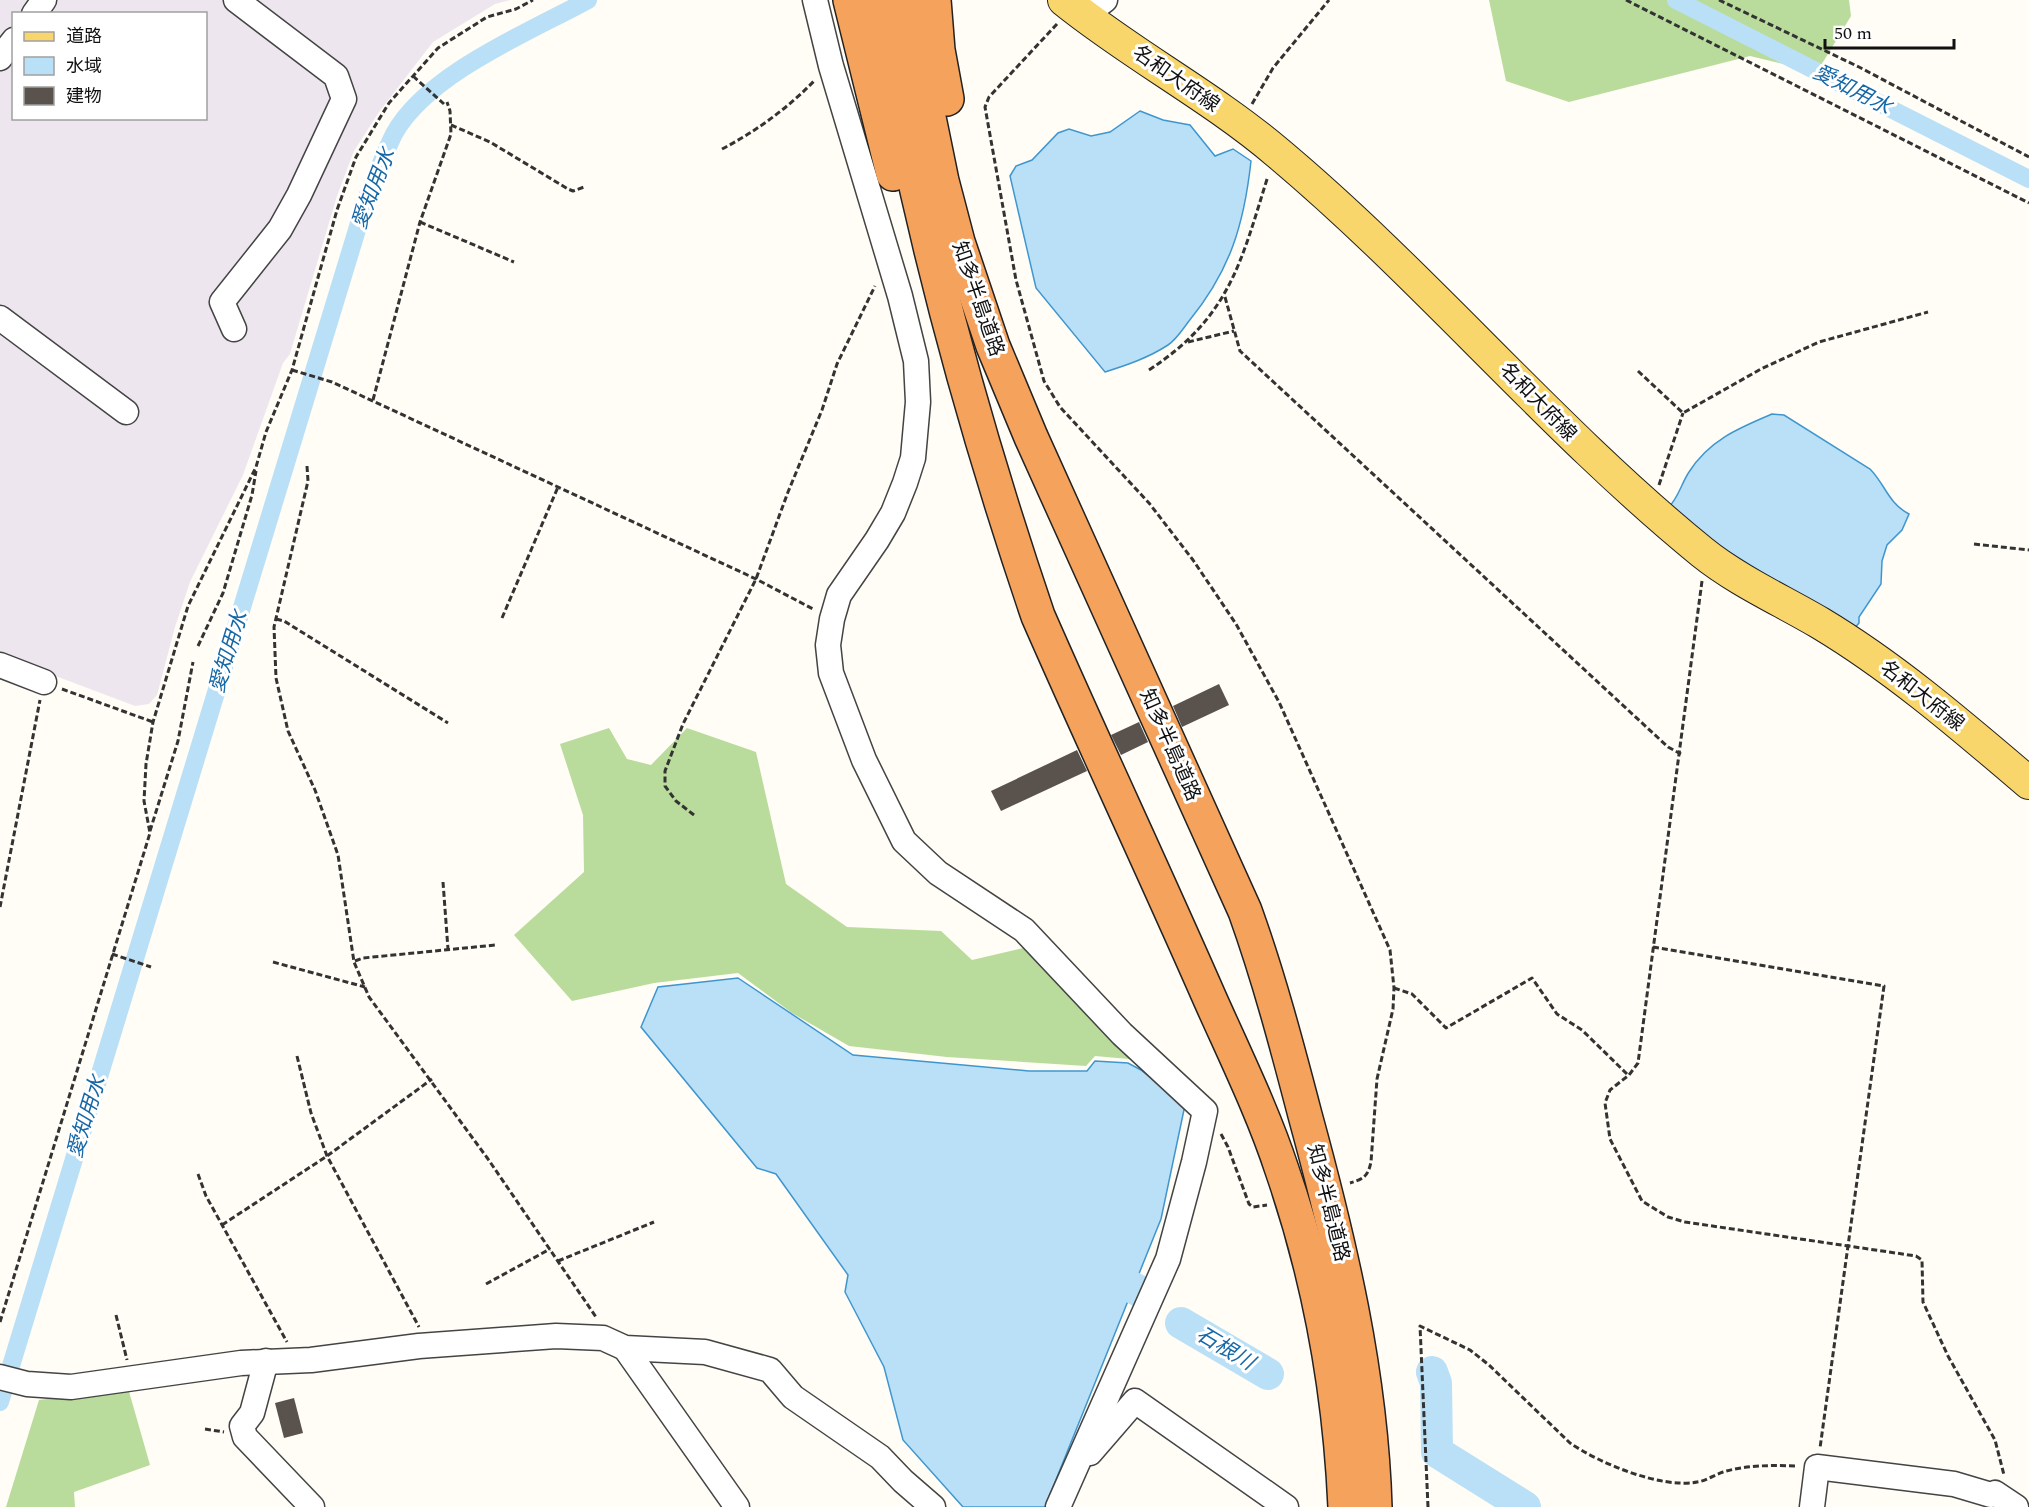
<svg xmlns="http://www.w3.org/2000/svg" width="2029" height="1507" font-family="Spectral,'Noto Sans JP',serif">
	<rect width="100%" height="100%" fill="#fffdf5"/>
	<path fill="#eee6ef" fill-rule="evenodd" d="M0,0H510L495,4L433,42L379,112L354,151L337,196L290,354L283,363L243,475L190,582L175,627L157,695L149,704L135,706L0,655ZM14,14H206V118H14Z"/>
	<g fill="#b9dc9c">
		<polygon points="1489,0 1849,0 1851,16 1817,72 1750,56 1569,102 1506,81"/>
		<polygon points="609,728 627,759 651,765 687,728 756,752 786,884 847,927 941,931 972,960 1023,948 1140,1060 1095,1056 1086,1066 947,1057 849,1046 792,1013 738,973 654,983 572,1001 514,935 584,872 583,815 560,744"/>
		<polygon points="128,1388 150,1465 74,1492 75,1507 6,1507 39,1400"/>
	</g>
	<g fill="#b9e0f7" stroke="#3f96cf" stroke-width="1.5">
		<path d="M1140,111L1163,120L1190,125L1215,156L1233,149L1251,161C1244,225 1230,271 1189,321C1183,329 1176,340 1168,345C1148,358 1127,365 1105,372L1036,288L1010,176L1016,166L1032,160L1058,133L1069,129L1091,136L1110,132Z"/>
		<path d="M1772,414L1784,415L1870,469C1885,484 1888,503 1909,514L1902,530L1887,545L1882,561L1881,584L1859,617V623L1854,629L1693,530L1668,508C1679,497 1681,484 1689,472C1709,440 1739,428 1772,414Z"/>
		<polygon points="738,978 853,1055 1029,1071 1087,1071 1095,1061 1128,1063 1141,1070 1185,1105 1161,1219 1045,1507 963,1507 903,1440 884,1367 845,1292 848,1275 776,1174 757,1168 641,1027 658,987"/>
	</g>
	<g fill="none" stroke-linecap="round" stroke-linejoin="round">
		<g stroke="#b9e0f7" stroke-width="18">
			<polyline points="1676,0 2029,179"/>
			<path d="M0,1402L367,197C376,177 384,154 394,134C427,74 529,32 588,0"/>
		</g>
		<g stroke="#b9e0f7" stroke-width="32">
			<polyline points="1113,1277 1139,1291"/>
			<polyline points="1181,1323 1268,1374"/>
			<polyline points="1432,1372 1436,1383 1437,1452 1525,1507"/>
		</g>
	</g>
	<g fill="#5a524d">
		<polygon points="1219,684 1229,705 1182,727 1173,706"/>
		<polygon points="1139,722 1148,742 1121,755 1111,735"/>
		<polygon points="1077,750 1087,771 1001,811 991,791"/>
		<polygon points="294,1398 303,1433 284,1438 275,1403"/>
	</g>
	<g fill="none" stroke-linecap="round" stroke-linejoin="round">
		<defs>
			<g id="minor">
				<polyline points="815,0 831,66 900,296 916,361 918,402 913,458 905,483 893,513 877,540 839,595 832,619 828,645 831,673 864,760 904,841 938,873 1024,930 1122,1034 1205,1111 1194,1162 1168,1259 1058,1507"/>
				<polyline points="34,14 44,0"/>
				<polyline points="1084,16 1105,0"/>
				<polyline points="0,58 14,40"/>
				<polyline points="0,318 126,412"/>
				<polyline points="234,329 222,302 280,229 299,195 344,99 336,76 236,0"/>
				<polyline points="0,665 44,682"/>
				<polyline points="625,1348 737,1507"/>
				<polyline points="266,1361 252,1413 242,1426 245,1437 312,1507"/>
				<polyline points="0,1377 27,1384 71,1387 241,1363 311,1360 419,1346 556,1336 603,1338 625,1348 705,1352 770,1370 793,1397 880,1457 903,1481 933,1507"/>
				<polyline points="1090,1453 1135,1401 1286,1507"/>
				<polyline points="1812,1507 1817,1467 1954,1484 1991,1495 1995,1493 2016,1507"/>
			</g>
			<path id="major" d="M1064,0C1132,55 1211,96 1278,153C1427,278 1551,429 1702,552C1738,581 1781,600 1820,623C1895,668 1962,726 2029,783"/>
			<g id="highway">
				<polyline points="850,0 893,174"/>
				<path d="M879,0C914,205 971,419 1038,616C1094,744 1154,871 1210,999C1235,1055 1263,1112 1282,1170C1319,1277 1340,1394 1345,1507"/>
				<path d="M905,0L942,181L958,242L993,346L1031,437L1245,911C1269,978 1287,1046 1305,1115C1340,1243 1371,1373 1375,1507"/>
				<polyline points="934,0 938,50 947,99"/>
			</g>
		</defs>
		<use href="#minor" stroke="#444" stroke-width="27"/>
		<use href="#major" stroke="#222" stroke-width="34"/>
		<use href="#highway" stroke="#222" stroke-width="36"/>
		<g stroke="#333" stroke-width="3" stroke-dasharray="6 3" stroke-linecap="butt">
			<polyline points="1626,0 2029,203"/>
			<polyline points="1719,0 1859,67 2029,157"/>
			<path d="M1057,24L989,97L985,107L1016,280L1044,381L1060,407L1149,503L1193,560L1236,624L1279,702L1390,950L1394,988L1393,1009L1377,1079L1371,1162C1368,1176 1364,1179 1350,1183"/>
			<polyline points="413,76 444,104"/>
			<polyline points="1252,104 1273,68 1329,0"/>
			<polyline points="451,125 490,142 568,189 573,191 584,187"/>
			<path d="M722,149C755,132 788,108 814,81"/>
			<polyline points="420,222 514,262"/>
			<polyline points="1225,297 1240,351 1668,747 1681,754"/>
			<polyline points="1188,342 1234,331"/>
			<polyline points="292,370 332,382 756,579 813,609"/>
			<path d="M1149,370C1230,317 1241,262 1268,176"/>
			<polyline points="1638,371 1683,413 1761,369 1819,342 1928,312"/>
			<polyline points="373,400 420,222 451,134 450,111 447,102"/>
			<polyline points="307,466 308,481 274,627 276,678 288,731 315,790 338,855 354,962 369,997 488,1159 596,1317"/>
			<polyline points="1659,485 1683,413"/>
			<polyline points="1974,544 2029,550"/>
			<polyline points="1702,581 1638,1063 1629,1075 1610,1090 1605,1103 1610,1139 1642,1201 1668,1217 1685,1222 1916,1256 1922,1260 1923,1302 1948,1356 1995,1440 2004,1475"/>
			<polyline points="502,618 558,487"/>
			<polyline points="276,619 284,621 448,723"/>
			<polyline points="198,646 223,593 252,495 256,471"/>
			<polyline points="62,689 153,722"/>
			<polyline points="694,815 676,801 665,786 665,771 683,724 756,579 788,492 822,410 837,364 875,286"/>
			<polyline points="150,831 178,741 193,662"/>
			<polyline points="443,882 448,949"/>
			<polyline points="0,907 40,700"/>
			<polyline points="1653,947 1884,986 1820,1448"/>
			<polyline points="112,954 151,967"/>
			<polyline points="355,961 363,958 496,945"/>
			<polyline points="273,962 365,987"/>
			<polyline points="1394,988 1412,994 1446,1028 1532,978 1557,1014 1582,1030 1628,1075"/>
			<polyline points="297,1056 311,1113 327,1156 419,1327"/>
			<polyline points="1221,1134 1228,1147 1249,1204 1253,1207 1267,1205"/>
			<polyline points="198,1174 206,1196 287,1342"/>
			<polyline points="222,1225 327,1156 432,1079"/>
			<polyline points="558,1261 654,1222"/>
			<polyline points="486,1284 550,1249"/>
			<polyline points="116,1315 127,1360"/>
			<polyline points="0,1322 150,833 144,801 146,764 153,722 188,606 256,467 266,432 292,370 337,210 356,157 389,103 438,48 487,17 516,9 533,0"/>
			<polyline points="205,1429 224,1432"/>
			<path d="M1428,1507L1420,1326L1470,1350L1489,1365L1570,1443C1599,1463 1661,1489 1697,1482C1706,1481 1714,1475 1723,1472C1746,1465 1773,1465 1797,1466"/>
		</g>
		<use href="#minor" stroke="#fff" stroke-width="24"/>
		<use href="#major" stroke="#f9d66b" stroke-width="32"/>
		<use href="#highway" stroke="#f5a25d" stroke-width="33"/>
	</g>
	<g text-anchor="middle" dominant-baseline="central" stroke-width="6" stroke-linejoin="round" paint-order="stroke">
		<g font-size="20" fill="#111" stroke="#fff">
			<text transform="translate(1176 79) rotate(35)">名和大府線</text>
			<text transform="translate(978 299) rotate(71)">知多半島道路</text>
			<text transform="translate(1538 402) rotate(46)">名和大府線</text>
			<text transform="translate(1922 696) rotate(38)">名和大府線</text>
			<text transform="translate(1170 745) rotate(66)">知多半島道路</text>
			<text transform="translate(1328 1203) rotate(76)">知多半島道路</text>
		</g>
		<g font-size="21" font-style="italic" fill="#1768a6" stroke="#fff">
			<text transform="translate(1852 90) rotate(27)">愛知用水</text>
			<text transform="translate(374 189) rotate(-69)">愛知用水</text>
			<text transform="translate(229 652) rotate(-73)">愛知用水</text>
			<text transform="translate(87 1117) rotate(-73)">愛知用水</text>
			<text transform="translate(1225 1349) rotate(31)">石根川</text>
		</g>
	</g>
	<rect x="12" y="12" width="195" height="108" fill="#ffffff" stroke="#a0a0a0" stroke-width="1.5"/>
	<rect x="24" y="32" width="30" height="9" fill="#f9d66b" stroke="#a0a0a0" stroke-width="1.5"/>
	<text x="66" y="42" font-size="18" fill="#111111">道路</text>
	<rect x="24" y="57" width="30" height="18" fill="#b9e0f7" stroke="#a0a0a0" stroke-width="1.5"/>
	<text x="66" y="72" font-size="18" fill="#111111">水域</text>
	<rect x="24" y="87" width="30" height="18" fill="#5a524d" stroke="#a0a0a0" stroke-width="1.5"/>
	<text x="66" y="102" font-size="18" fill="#111111">建物</text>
	<path d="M1825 39v9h129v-9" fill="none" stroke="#111111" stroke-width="3"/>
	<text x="1834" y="39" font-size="18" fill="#111111" stroke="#ffffff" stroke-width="4.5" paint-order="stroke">50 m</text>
</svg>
